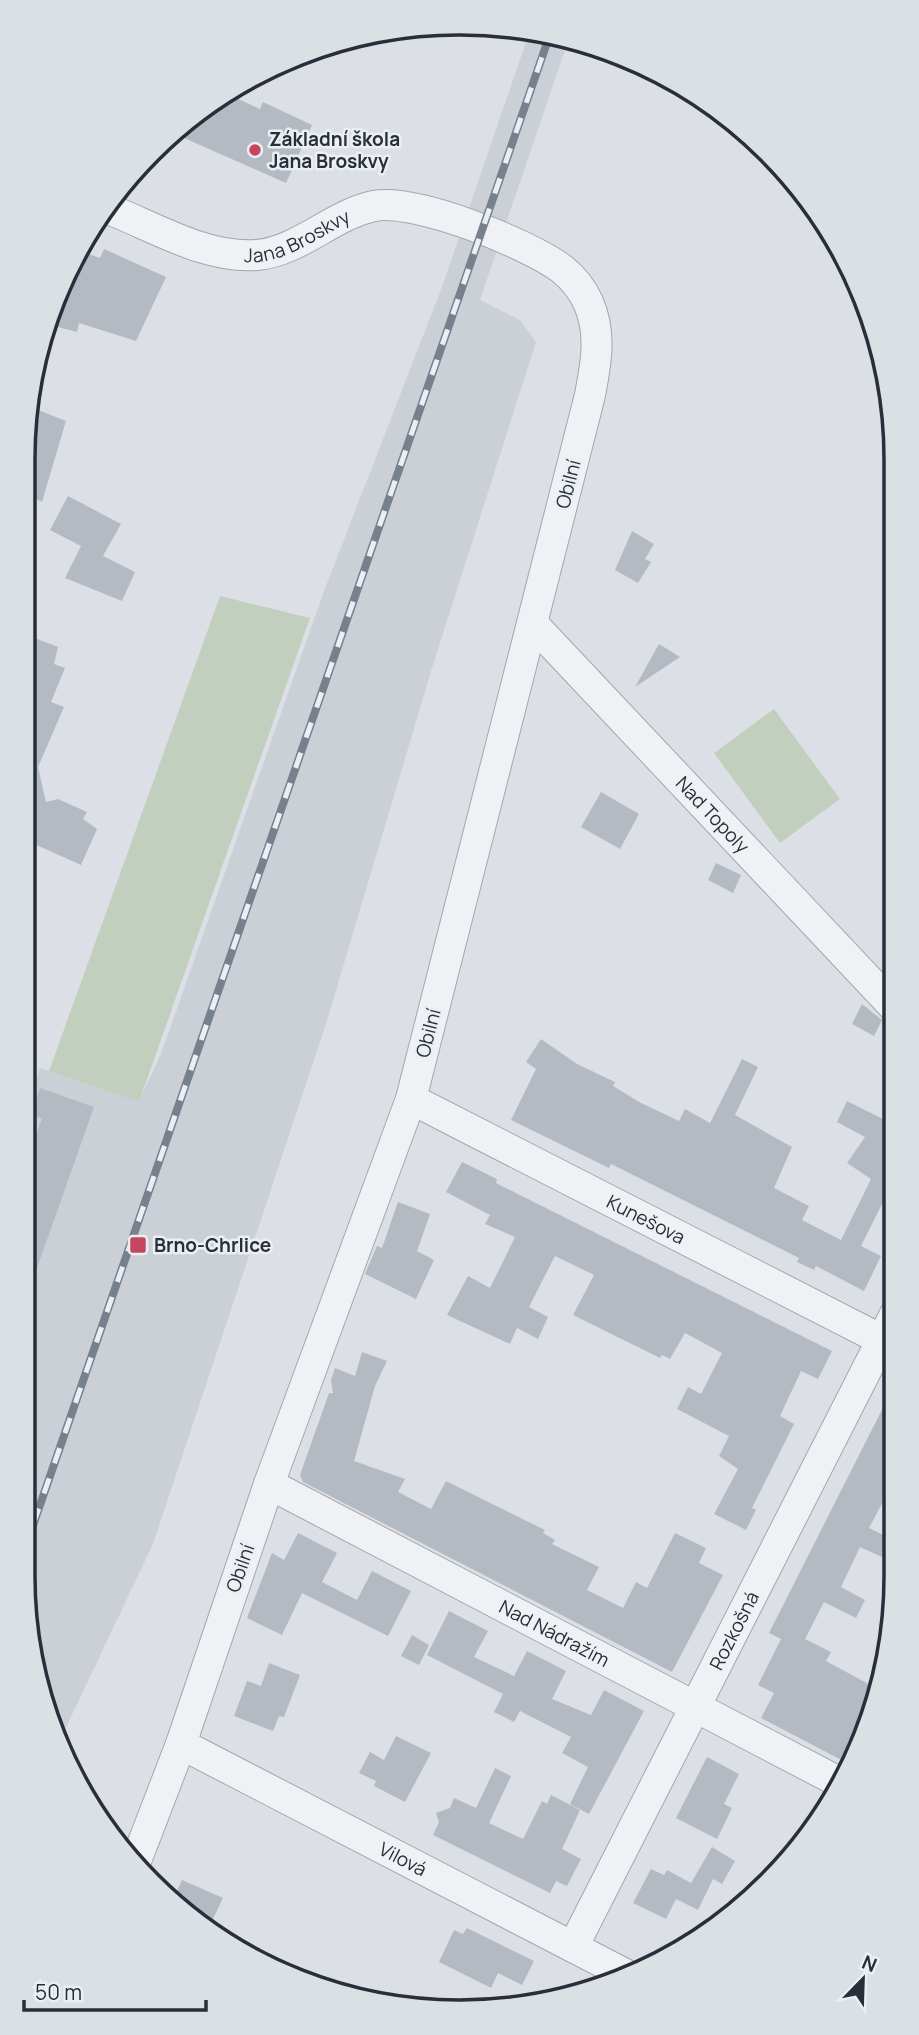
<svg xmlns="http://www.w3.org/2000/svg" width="919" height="2035" font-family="Manrope,sans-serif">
	<rect width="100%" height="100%" fill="#dce0e6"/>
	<polygon fill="#cbd0d7" points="528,36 567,44 480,300 520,320 536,342 432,668 326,1024 153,1544 60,1740 46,1716 23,1575 23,1422 28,1408 23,1406 23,1117 40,1068 139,1101 161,1054 324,591 442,287"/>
	<g fill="#c3cfbe">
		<polygon points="220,596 310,618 139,1102 49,1071"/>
		<polygon points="774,709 840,799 780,843 714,753"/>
	</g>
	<g fill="#b4bac2">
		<polygon points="232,96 260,109 263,102 312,125 286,183 175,134"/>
		<polygon points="104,249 166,277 136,341 79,323 77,332 54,326 57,290 83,252 100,258"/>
		<polygon points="33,408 66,421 42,502 23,492 23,459"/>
		<polygon points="68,496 121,524 103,556 135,572 122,601 65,578 81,546 50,530"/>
		<polygon points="632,531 654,544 645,559 651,562 638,583 615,570"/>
		<polygon points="35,638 58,647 54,664 65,668 51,702 64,707 38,767 46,802 58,799 87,812 83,819 97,829 81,865 23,839 23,661"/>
		<polygon points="659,644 680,657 635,687"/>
		<polygon points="601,792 639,814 620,849 581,827"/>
		<polygon points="716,863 741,875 733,893 708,880"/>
		<polygon points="862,1004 882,1020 874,1036 852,1024"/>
		<polygon points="541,1039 577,1064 615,1082 613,1086 639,1102 679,1121 685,1109 710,1123 742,1059 758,1067 735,1115 792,1147 774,1188 809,1206 802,1220 841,1240 871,1179 847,1163 865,1137 837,1122 847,1101 895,1125 895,1210 882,1204 861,1246 881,1256 864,1291 816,1266 814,1270 797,1262 799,1258 611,1164 609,1168 511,1120 536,1069 526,1062"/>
		<polygon points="40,1088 94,1107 26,1299 23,1298 23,1173 42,1118 30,1115"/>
		<polygon points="462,1162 497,1179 496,1183 832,1351 818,1379 801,1371 780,1416 794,1424 752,1508 756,1510 746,1530 714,1514 738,1469 719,1456 729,1436 677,1409 688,1387 701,1394 722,1353 685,1333 670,1359 662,1355 660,1358 573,1315 594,1275 555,1256 529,1307 548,1317 538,1339 517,1328 510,1344 447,1315 468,1276 490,1288 515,1237 485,1224 490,1215 446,1192"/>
		<polygon points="398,1202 430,1214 417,1251 434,1260 416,1299 365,1274 377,1246 382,1248"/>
		<polygon points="362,1352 387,1361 375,1386 354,1461 405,1479 398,1492 431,1509 446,1481 545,1530 543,1533 555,1540 552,1544 599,1567 587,1590 623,1608 636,1582 647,1588 675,1533 706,1548 699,1563 723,1575 672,1672 303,1482 300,1475 329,1393 333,1393 331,1380 335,1368 355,1376"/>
		<polygon points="896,1382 896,1501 886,1496 869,1528 896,1541 896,1551 891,1561 860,1547 841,1587 865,1600 856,1618 824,1602 805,1639 831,1652 826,1661 874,1687 863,1742 849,1764 761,1718 774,1693 758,1685 781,1639 769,1633"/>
		<polygon points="298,1533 337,1553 322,1582 357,1600 372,1571 411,1591 388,1636 302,1593 282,1635 247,1618 272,1553 284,1560"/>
		<polygon points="449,1611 488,1631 474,1657 514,1676 527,1651 566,1671 552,1699 591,1715 604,1690 644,1711 589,1814 570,1804 588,1767 562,1753 571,1737 520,1711 514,1722 494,1712 503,1694 427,1655"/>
		<polygon points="412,1635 429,1645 419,1665 401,1656"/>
		<polygon points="269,1663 300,1675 284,1717 279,1716 273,1731 234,1716 247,1681 261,1686"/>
		<polygon points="396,1736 431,1753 405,1802 374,1786 376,1781 359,1773 370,1752 384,1760"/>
		<polygon points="707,1757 739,1774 724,1804 732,1808 717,1839 676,1818"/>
		<polygon points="495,1768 511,1776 489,1823 523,1839 542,1801 547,1804 551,1795 580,1810 562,1849 581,1859 567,1886 556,1881 550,1893 433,1835 439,1822 436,1813 450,1808 454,1798 476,1808"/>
		<polygon points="712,1847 735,1861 722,1884 713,1879 698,1910 676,1899 666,1919 633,1903 651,1869 664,1875 667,1870 691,1883"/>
		<polygon points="182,1880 223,1898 209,1927 174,1898"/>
		<polygon points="467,1928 534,1961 522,1985 498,1973 491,1988 439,1962 454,1930 463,1934"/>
	</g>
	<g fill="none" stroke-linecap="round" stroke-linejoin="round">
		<defs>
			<g id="street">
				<path id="s1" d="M111,210C156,228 207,259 257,255C300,251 332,215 374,206C415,198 527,243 562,269C572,277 582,289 588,302C602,333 596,363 590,395L411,1099L269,1484L181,1744L134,1866"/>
				<path id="s2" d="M533,624L894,1007"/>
				<path id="s3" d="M411,1099L882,1340"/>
				<path id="s4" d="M269,1484L839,1782"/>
				<path id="s5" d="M181,1744L625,1974"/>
				<path id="s6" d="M573,1947L895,1314"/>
			</g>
		</defs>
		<use href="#street" stroke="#a2a7af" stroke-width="32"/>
		<use href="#street" stroke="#eff1f4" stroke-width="30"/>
		<defs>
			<polyline id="rail" points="23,1554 548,40"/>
		</defs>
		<use href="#rail" stroke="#77818e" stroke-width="8"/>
		<use href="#rail" stroke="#ebeff3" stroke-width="5" stroke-dasharray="16" stroke-linecap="butt"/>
	</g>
	<g fill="#c6465f" stroke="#ebeff3" stroke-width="2.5">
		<circle cx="255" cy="150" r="7"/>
		<rect x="129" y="1236" width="18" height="18" rx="3.5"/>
	</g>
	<g text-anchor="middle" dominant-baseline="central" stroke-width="5" stroke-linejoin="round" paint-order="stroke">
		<g font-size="19" font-weight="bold" fill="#272f3b" stroke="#ebeff3" text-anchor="start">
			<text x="269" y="139">Základní škola<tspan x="269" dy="22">Jana Broskvy</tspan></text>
			<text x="154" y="1245">Brno-Chrlice</text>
		</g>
		<g font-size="19" fill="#272f3b" stroke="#ebeff3">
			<text stroke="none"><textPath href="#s1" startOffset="198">Jana Broskvy</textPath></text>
			<text transform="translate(568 484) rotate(-76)">Obilní</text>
			<text stroke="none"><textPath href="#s2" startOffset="262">Nad Topoly</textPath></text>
			<text transform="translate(428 1033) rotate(-76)">Obilní</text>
			<text stroke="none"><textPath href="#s3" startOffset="264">Kunešova</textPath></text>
			<text transform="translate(240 1568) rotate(-71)">Obilní</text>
			<text stroke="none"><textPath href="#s6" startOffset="355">Rozkošná</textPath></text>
			<text stroke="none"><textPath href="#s4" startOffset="322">Nad Nádražím</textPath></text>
			<text stroke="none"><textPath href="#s5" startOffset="250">Vilová</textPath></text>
		</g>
	</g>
	<path d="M0 0H919V2035H0ZM459 35H460A424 424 0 0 1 884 459V1576A424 424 0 0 1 460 2000H459A424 424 0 0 1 35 1576V459A424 424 0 0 1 459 35Z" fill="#dbe0e4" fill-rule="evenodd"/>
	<path fill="none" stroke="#272f3b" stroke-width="3.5" d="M459 35H460A424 424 0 0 1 884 459V1576A424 424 0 0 1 460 2000H459A424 424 0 0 1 35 1576V459A424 424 0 0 1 459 35Z"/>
	<g transform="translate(863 1979) rotate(23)" stroke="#ebeff3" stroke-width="5" paint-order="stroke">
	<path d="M0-5L12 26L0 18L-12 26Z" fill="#272f3b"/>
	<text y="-10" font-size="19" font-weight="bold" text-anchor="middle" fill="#272f3b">N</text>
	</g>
	<path d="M24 2000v10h182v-10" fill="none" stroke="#272f3b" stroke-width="3.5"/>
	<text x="35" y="2000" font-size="21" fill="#272f3b" stroke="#ebeff3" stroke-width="5" paint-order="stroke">50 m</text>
</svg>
